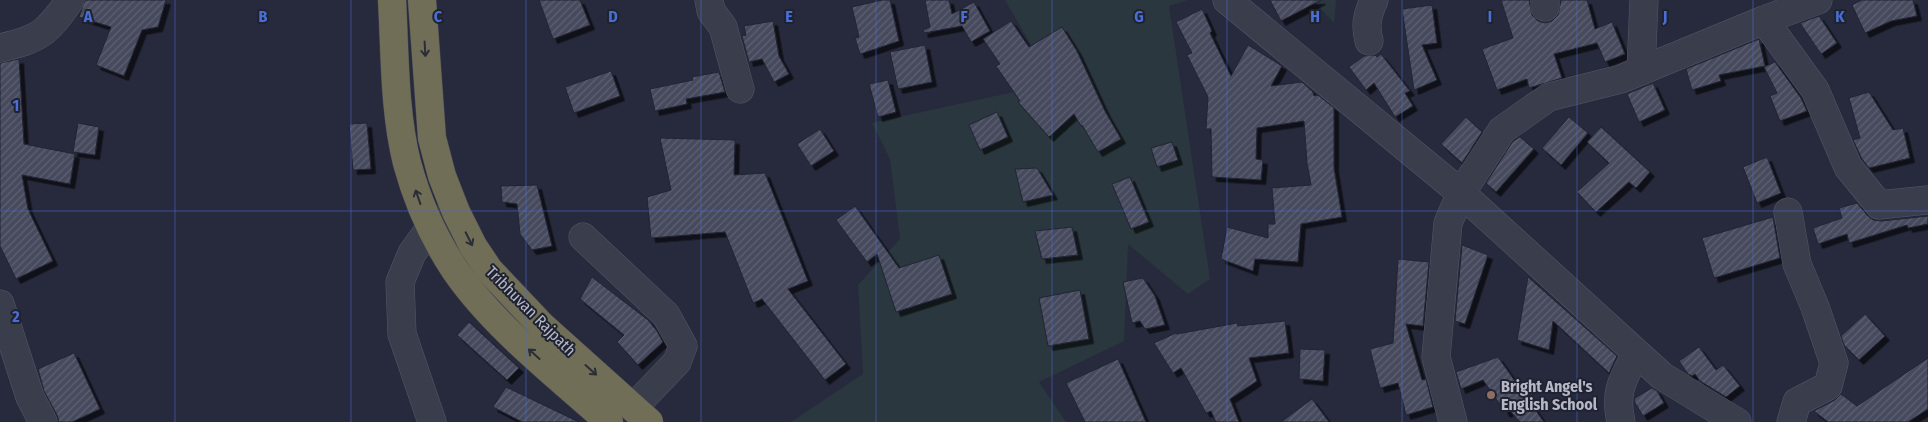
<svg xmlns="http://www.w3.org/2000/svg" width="1928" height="422" font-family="'Fira Sans Condensed',sans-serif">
	<defs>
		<pattern id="building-hatch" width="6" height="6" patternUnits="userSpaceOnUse" patternTransform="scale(1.25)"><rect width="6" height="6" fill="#46495d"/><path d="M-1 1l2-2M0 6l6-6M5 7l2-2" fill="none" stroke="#5e6173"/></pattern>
		<filter id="shadow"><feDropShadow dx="4.5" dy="4.5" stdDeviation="0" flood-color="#0009"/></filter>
	</defs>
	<rect width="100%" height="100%" fill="#272a3c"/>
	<g fill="#2a373e">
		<polygon points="1005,0 1188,0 1169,6 1210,279 1188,294 1128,244 1124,341 1039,382 1066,422 791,422 863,374 858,285 900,239 890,159 872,123 1014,92 1046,71"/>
		<polygon points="1313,0 1336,0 1334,23"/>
	</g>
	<g fill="url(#building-hatch)" stroke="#212433" filter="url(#shadow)">
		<polygon points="85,0 166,0 158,27 142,30 124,76 96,65 111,27 79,17"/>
		<polygon points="539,0 580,0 590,25 553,39"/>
		<polygon points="882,0 890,0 899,41 860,54 855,38 859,37 852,7"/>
		<polygon points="925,0 949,0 952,14 974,2 990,31 971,42 962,26 924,33 923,30 930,27"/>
		<polygon points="1270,0 1321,0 1281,21"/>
		<polygon points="1501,0 1529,0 1532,15 1538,21 1545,23 1552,21 1558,15 1561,0 1587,0 1595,29 1612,22 1625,54 1605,62 1597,43 1554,54 1562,78 1529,88 1527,79 1497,90 1482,49 1513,38"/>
		<polygon points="1862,0 1913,0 1917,16 1891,21 1865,33 1852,5"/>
		<polygon points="1432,5 1437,43 1422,45 1437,80 1414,90 1402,9"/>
		<polygon points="1202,9 1212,31 1210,33 1231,76 1248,45 1282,66 1271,86 1302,82 1313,92 1314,96 1318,95 1334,108 1334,168 1342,217 1301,224 1298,262 1255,259 1253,271 1221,259 1227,227 1268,238 1268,224 1275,224 1272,188 1311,185 1307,163 1304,121 1257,128 1256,159 1263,160 1261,180 1212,177 1211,129 1206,129 1208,97 1187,55 1192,53 1176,22"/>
		<polygon points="1819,16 1837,43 1821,54 1800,23"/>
		<polygon points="773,21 779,56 789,74 774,82 762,59 749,62 742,36 746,35 744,26"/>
		<polygon points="1011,21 1029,47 1062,27 1077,51 1105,111 1121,139 1098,152 1082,125 1081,126 1074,114 1049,137 1018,102 1020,101 996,66 1000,64 983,39"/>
		<polygon points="1759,39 1765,66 1719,75 1721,81 1692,90 1686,69"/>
		<polygon points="925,45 932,82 898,89 890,52"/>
		<polygon points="1381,54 1410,91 1405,93 1413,106 1395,117 1374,83 1366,90 1349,67 1364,56 1375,55 1377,57"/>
		<polygon points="19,59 24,144 75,154 70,184 22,175 28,209 53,261 16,279 0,246 0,63"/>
		<polygon points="1775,62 1801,98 1807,111 1780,121 1770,96 1777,93 1764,67"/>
		<polygon points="611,71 620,96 574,113 565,87"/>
		<polygon points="719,72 725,92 686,99 687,104 655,111 650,89 693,80 692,77"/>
		<polygon points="888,80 896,112 878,117 869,84"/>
		<polygon points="1653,83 1665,110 1639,122 1627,94"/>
		<polygon points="1869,92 1893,130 1903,128 1910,158 1869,168 1862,159 1853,140 1860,138 1849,98"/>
		<polygon points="997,112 1008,137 980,150 969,125"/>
		<polygon points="1466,117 1482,132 1462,163 1441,144"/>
		<polygon points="1569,117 1588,133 1561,165 1542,148"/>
		<polygon points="78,123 99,127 95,155 73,152"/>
		<polygon points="367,123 371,169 353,170 349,124"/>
		<polygon points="1601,127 1650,172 1636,188 1629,182 1596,212 1577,192 1609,163 1587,142"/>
		<polygon points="820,129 834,151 811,166 797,144"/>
		<polygon points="1520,137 1534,149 1496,192 1486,183 1513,141"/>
		<polygon points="660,138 735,140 734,175 765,173 808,281 788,289 846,364 825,380 762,299 753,303 725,232 651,238 647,197 671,190"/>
		<polygon points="1172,142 1178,160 1157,167 1151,148"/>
		<polygon points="1767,157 1781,193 1757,203 1743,167"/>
		<polygon points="1037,168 1053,195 1023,202 1015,169"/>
		<polygon points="1130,177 1149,222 1131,229 1112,184"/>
		<polygon points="537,185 552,246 532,250 520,234 517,204 502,202 501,186"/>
		<polygon points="1857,203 1867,215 1873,220 1881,221 1928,216 1928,224 1908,228 1907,225 1849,243 1847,234 1818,244 1813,228 1842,218 1839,208"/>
		<polygon points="855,206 899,268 939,255 952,294 896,312 877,254 867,262 836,220"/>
		<polygon points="1773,217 1780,258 1714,278 1702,238"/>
		<polygon points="1072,227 1078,255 1042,259 1035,231"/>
		<polygon points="1462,245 1488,255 1465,324 1455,321"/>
		<polygon points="1398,259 1429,262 1423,326 1406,324 1422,380 1426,379 1433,407 1406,415 1398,383 1380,388 1370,349 1393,343"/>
		<polygon points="592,277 648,320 657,331 663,342 638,365 617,342 624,335 580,299"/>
		<polygon points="1528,277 1617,356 1609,373 1553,321 1549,350 1517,340"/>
		<polygon points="1143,278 1155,296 1165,325 1145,329 1140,321 1132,323 1123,282"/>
		<polygon points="1080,290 1089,339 1048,346 1039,298"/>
		<polygon points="1865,314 1885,336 1859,360 1844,345 1841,336"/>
		<polygon points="1285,321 1289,353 1249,358 1257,381 1230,399 1239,422 1216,422 1211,411 1206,413 1181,368 1173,373 1154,343 1176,333 1177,334 1237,323 1238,326"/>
		<polygon points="469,322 519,368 507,380 457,335"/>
		<polygon points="1699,347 1716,370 1723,365 1740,386 1726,397 1700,381 1695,374 1692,376 1688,374 1679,361"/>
		<polygon points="1300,349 1325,350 1323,381 1299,379"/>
		<polygon points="74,353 100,409 72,422 59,422 57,415 44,391 38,369"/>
		<polygon points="1498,357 1544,422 1520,422 1510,411 1506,413 1483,380 1461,389 1456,372"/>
		<polygon points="1928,358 1928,409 1908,422 1828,422 1814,411 1835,400 1841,394 1857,406"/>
		<polygon points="1118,359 1146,422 1085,422 1066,383"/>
		<polygon points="506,387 579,422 522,422 493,407"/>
		<polygon points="1652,388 1657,391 1664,403 1643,416 1634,401 1635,398"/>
		<polygon points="1312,399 1329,422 1281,422"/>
	</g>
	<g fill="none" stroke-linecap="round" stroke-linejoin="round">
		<defs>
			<g id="minor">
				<polyline points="709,0 711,11 723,27 740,89"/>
				<polyline points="1227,0 1461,193 1662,376 1737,422"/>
				<polyline points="1545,0 1545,7"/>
				<polyline points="1764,20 1815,90 1848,167 1879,205 1928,200"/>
				<path d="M1369,41C1365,26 1367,15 1374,0"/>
				<path d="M0,48C40,39 47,33 70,0"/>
				<polyline points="1641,71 1644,0"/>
				<polyline points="1788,212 1797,264 1815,307 1834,363 1828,386 1797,402 1791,422"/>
				<polyline points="583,237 666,315 683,346 677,362 633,408"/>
				<polyline points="0,304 30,397 43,422"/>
				<polyline points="432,422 402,334 400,282 412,253 431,227 456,212"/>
				<polyline points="1453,422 1436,357 1448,223 1461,193 1502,130 1549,97 1621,79 1764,20 1818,0"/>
				<path d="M1621,422C1614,392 1623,379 1636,353"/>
			</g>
			<g id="highway">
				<path d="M392,0C395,53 394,111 407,163C417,200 433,237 455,270C494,327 558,376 609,422"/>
				<polyline points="422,0 432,138 442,176 456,212 473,246 489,270 542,326 649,422"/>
			</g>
		</defs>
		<use href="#minor" stroke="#555867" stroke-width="29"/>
		<use href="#highway" stroke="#424554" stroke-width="29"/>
		<use href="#minor" stroke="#3a3d4c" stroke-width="28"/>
		<use href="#highway" stroke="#716e58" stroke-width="28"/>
	</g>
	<defs><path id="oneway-shaft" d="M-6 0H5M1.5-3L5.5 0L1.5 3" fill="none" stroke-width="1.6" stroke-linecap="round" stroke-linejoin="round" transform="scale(1.25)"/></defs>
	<g stroke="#2b2d37">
		<use href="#oneway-shaft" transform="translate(425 49) rotate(87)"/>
		<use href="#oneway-shaft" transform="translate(418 197) rotate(-109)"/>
		<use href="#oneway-shaft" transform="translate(469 239) rotate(63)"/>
		<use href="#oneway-shaft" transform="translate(534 354) rotate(-138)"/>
		<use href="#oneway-shaft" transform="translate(591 370) rotate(42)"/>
	</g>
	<path fill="none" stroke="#4b6ed3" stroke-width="1" stroke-opacity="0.55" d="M175,0V422M351,0V422M526,0V422M701,0V422M876,0V422M1052,0V422M1227,0V422M1402,0V422M1577,0V422M1753,0V422M0,211H1928"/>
	<circle fill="#8d6e63" stroke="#1f2231" stroke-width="2" cx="1491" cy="395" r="5"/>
	<g text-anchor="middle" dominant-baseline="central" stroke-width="4" stroke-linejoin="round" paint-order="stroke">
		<g font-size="16" fill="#b6b8c7" stroke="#1f2231">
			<text transform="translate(531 311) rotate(45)">Tribhuvan Rajpath</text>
		</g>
		<g font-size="16" font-weight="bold" fill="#b6b8c7" stroke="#1f2231" text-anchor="start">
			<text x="1501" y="386">Bright Angel's<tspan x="1501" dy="18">English School</tspan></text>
		</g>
	</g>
	<g font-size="16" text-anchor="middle" font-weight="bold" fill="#4b6ed3" stroke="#1f2231" stroke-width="4" stroke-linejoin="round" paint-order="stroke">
		<text x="88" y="22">A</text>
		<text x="263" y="22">B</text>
		<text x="438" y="22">C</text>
		<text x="613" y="22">D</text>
		<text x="789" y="22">E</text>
		<text x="964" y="22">F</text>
		<text x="1139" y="22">G</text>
		<text x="1315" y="22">H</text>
		<text x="1490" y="22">I</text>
		<text x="1665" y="22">J</text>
		<text x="1840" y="22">K</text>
		<text x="16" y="111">1</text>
		<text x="16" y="322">2</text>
	</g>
</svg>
